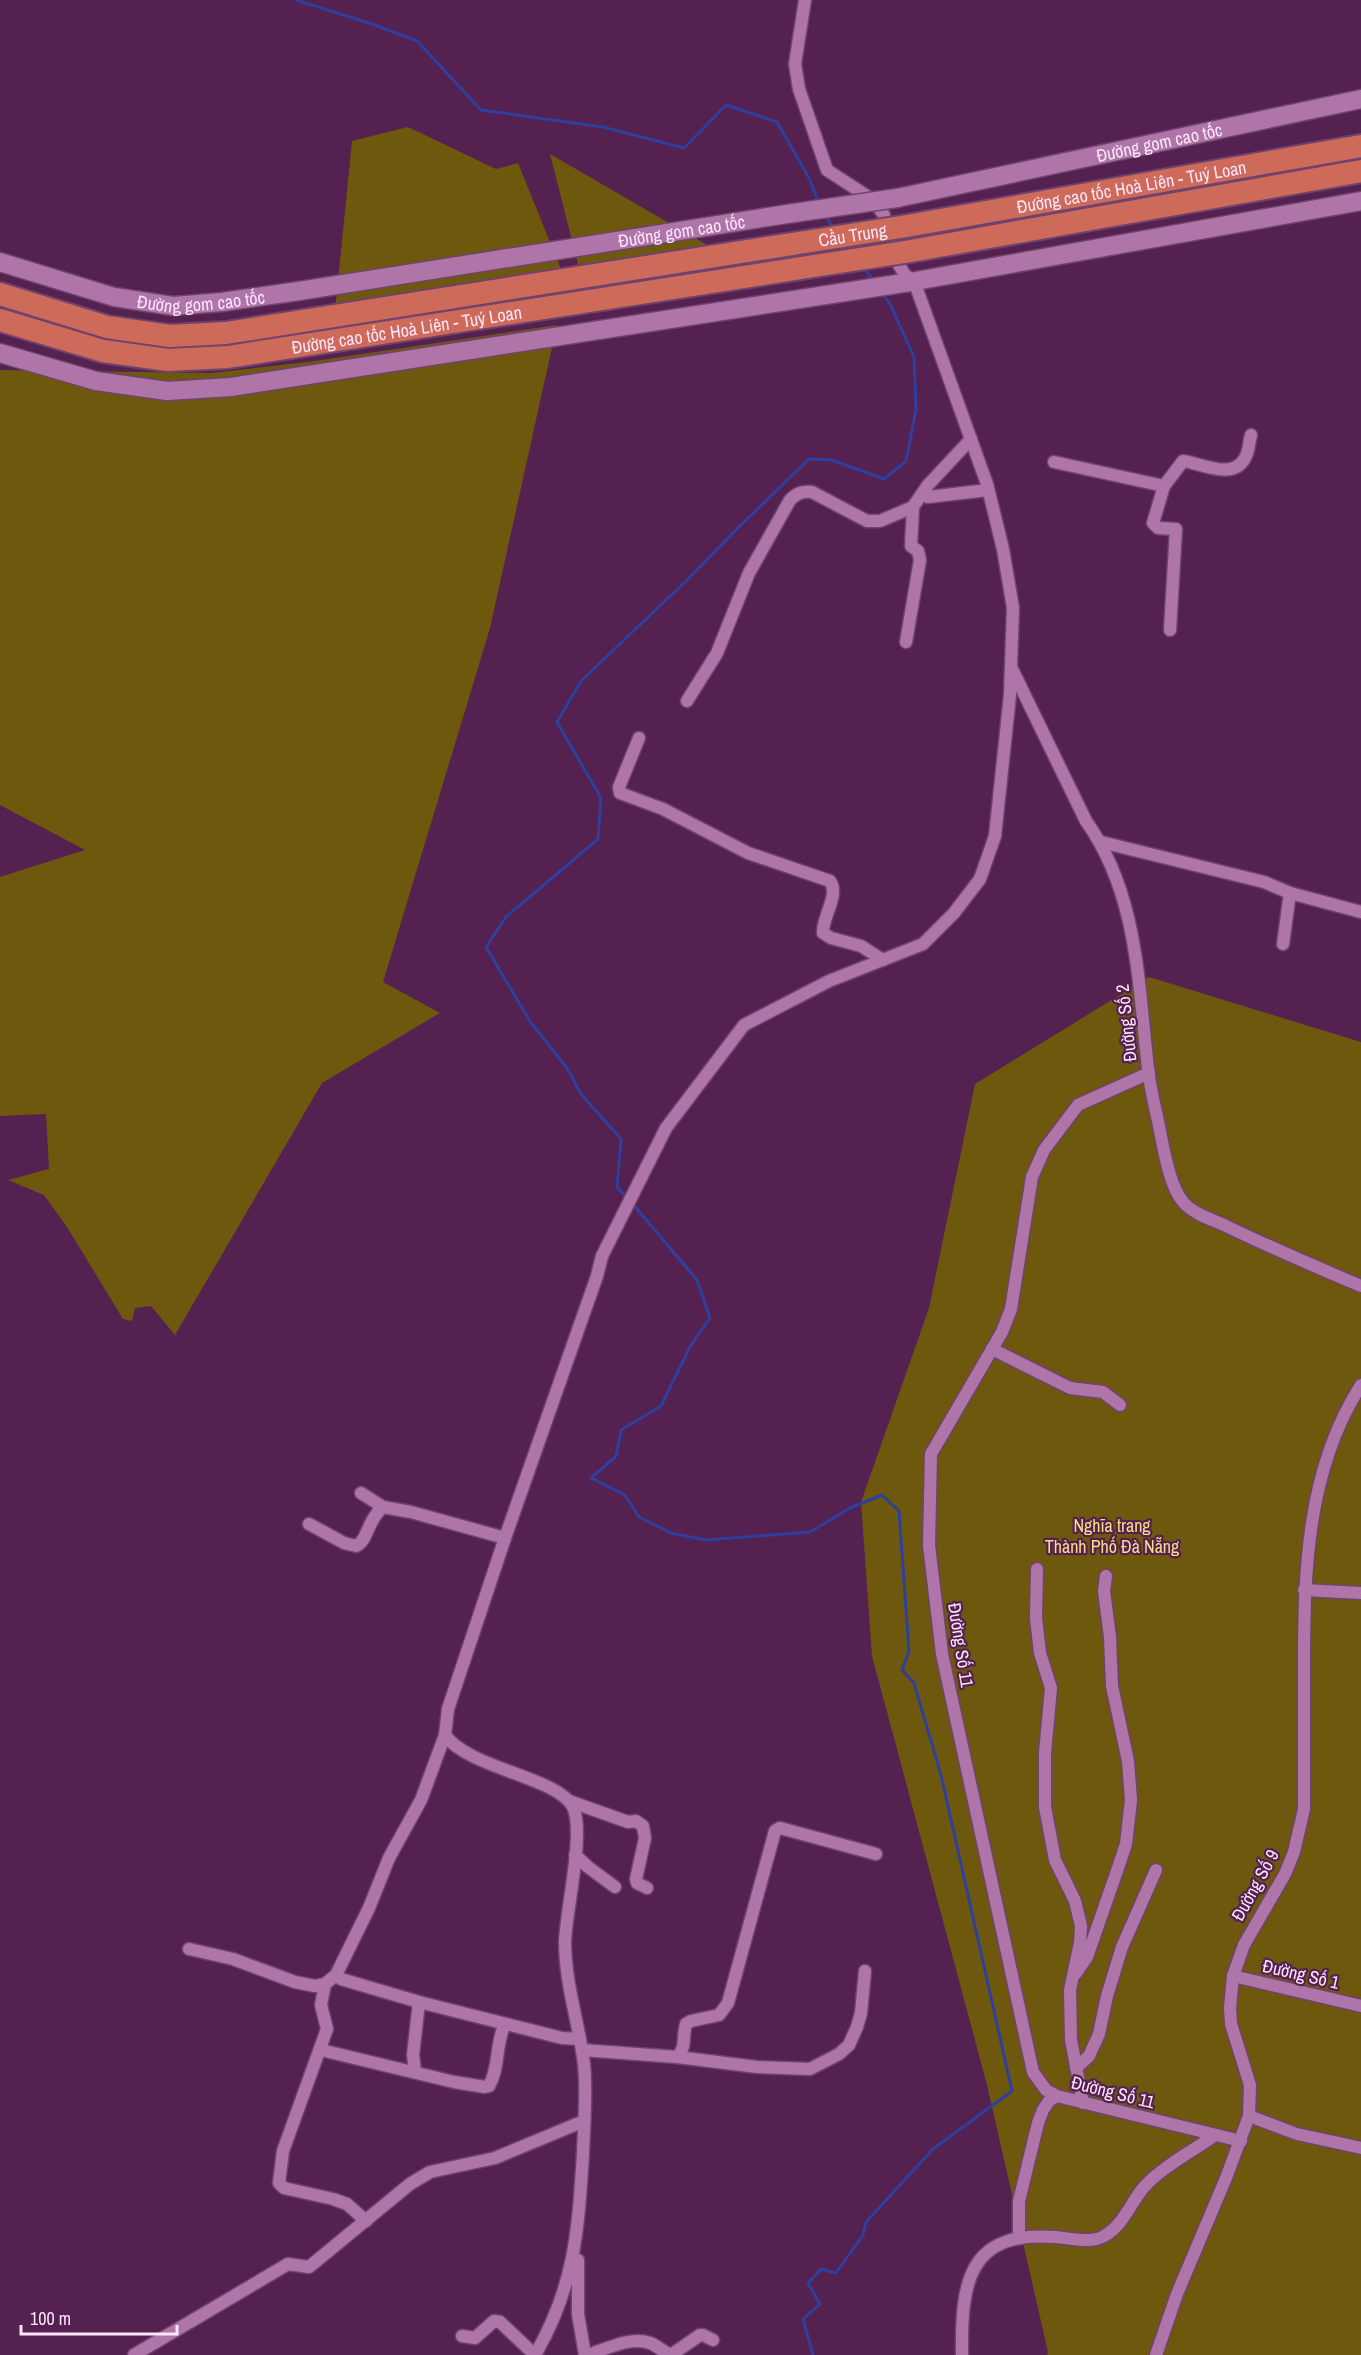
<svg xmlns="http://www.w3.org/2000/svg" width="1361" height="2355" font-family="'Archivo Narrow',sans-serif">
	<rect width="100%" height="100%" fill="#542150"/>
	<g fill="#6e580d">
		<polygon points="408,127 496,169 518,163 565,279 335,311 352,141"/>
		<polygon points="550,154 707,245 580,272"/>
		<polygon points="557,325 490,628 383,982 440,1013 322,1083 175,1335 151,1306 135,1308 132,1321 123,1319 67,1227 44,1195 8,1180 49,1169 46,1114 0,1116 0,877 85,850 0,805 0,370 211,373 308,362"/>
		<polygon points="1149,977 1361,1042 1361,2355 1047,2355 1048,2352 987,2085 872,1656 861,1502 929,1308 975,1084"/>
	</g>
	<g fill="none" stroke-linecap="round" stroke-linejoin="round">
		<g stroke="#2f3f9e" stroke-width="3">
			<polyline points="296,0 369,23 417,41 481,110 603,127 684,148 726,105 777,122 809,178 819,203"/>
			<polyline points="824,214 834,229"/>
			<polyline points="863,267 874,281"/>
			<polyline points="627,1198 617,1187 621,1139 581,1094 567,1068 531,1023 486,947 506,917 598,839 601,798 557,722 581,681 684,583 740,526 809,459 832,460 884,479 906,461 916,410 914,357 890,304 883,294"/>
			<polyline points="632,1203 697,1280 710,1318 691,1345 661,1406 621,1430 616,1456 591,1478 625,1495 639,1517 671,1533 706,1540 810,1532 850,1508 882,1495 899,1511 909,1651 902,1670 914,1683 941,1775 1012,2091 933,2149 866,2222 863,2235 836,2273 821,2269 808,2283 820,2304 803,2319 813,2355"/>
		</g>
		<defs>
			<g id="street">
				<polyline points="805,0 795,64 799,89 827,170 873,200 884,215 887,233"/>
				<polyline points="1054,462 1164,486"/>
				<polyline points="928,497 988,490"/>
				<path d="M1170,630L1176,529L1158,528L1153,523L1164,486L1183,461C1201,463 1233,481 1245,458C1249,452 1249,442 1251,435"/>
				<polyline points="906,642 920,560 918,551 911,546 913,507 928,485 971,439"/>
				<path d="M1012,669L1086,821C1138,894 1138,983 1148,1068C1150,1089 1156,1110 1160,1131C1164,1151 1170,1188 1184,1203C1195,1215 1214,1220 1228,1227C1272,1248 1316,1267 1361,1286"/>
				<path d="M687,701L717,653L749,573L790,500C797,493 802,491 812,492L867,521H880L913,507"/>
				<path d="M639,738L619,787L620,793L663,809L748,853L830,881C840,895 822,917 823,933L831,938L861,946L883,960"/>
				<polyline points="1101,842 1264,882 1290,893 1361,912"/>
				<polyline points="1283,944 1290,893"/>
				<polyline points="1149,1073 1078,1105 1044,1150 1032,1177 1011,1309 1002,1332 931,1454 929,1545 942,1654 1033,2072 1046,2090 1057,2096 1241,2141"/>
				<polyline points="992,1349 1070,1388 1103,1392 1120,1405"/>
				<polyline points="361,1493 383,1507 411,1512 505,1538"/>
				<path d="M309,1524L344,1543L356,1546C368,1541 367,1520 383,1507"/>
				<polyline points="1037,1569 1036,1618 1040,1653 1051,1688 1045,1753 1045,1807 1055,1860 1075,1901 1081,1926 1080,1943 1070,1990 1071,2040 1083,2103"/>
				<polyline points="1304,1590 1361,1593"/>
				<path d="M445,1735C469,1769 558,1777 573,1807C585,1833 566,1910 565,1942C565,1983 579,2024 584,2064C587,2093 584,2125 583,2154C578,2231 575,2286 535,2355L500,2322L494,2321L475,2338L462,2336"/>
				<polyline points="569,1801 628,1822 636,1821 643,1826 645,1838 636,1879 637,1883 647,1888"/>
				<polyline points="575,1855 588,1867 615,1887"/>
				<polyline points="189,1949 233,1959 295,1982 315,1986 325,1984 336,1975 369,1908 389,1858 421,1800 445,1735 448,1709 505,1538 597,1276 602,1256 666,1128 744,1025 829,981 923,944 954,913 980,879 995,836 1010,695 1013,608 1003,549 987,484 914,281 905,275 890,250"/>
				<polyline points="1076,1973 1087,1957 1118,1868 1126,1844 1131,1800 1128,1761 1112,1686 1110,1637 1104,1591 1106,1576"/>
				<polyline points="336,1975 341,1979 419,2002 562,2038 580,2039"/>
				<polyline points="1233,1976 1361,2006"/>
				<polyline points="325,1984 321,2005 327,2029 283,2151 279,2183 284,2188 333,2199 347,2204 366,2221"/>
				<path d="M321,2050L454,2082L485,2087L489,2086C500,2067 495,2044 505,2024"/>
				<polyline points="582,2050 677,2057 757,2067 810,2069 839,2054 849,2045 857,2027 861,2013 865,1971"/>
				<path d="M677,2057C687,2047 682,2037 686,2024L691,2021L719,2015L728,2003L775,1831L780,1828L876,1854"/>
				<polyline points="1076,2068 1089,2056 1099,2034 1107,1996 1122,1947 1156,1870"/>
				<polyline points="415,2071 413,2055 419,2002"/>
				<polyline points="1249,2116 1297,2134 1361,2148"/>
				<polyline points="1019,2237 1019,2201 1038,2123 1043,2110 1049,2101 1057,2096"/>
				<polyline points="578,2260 578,2314 585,2355"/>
				<polyline points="134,2355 288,2264 309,2267 410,2184 430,2172 495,2158 584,2121"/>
				<path d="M588,2355C606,2349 631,2336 650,2343C658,2346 663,2352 671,2355L700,2335H703L713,2340"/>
				<path d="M962,2355C961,2283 968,2230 1055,2237C1070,2238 1091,2244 1104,2236C1123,2226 1131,2202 1144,2187C1161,2168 1192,2151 1214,2136"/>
				<path d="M1156,2355L1177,2294L1226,2178L1249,2116L1250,2085L1231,2024L1230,2008L1233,1976L1244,1945L1285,1874L1294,1852L1304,1809C1304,1762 1304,1714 1304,1667C1304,1570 1307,1469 1361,1385"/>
			</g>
			<g id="secondary">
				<path id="s1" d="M897,198L1361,99"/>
				<path id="s2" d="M0,262L114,297L173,306L222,302L299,291L787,214"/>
				<polyline points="0,353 96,381 167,391 231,387 910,282 1361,201"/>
			</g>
			<g id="highway">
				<path id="s3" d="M901,227L1361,146"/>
				<polyline points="905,252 1361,171"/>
				<polyline points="0,294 107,327 170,336 226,333 805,242"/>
				<path id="s4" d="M0,320L103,351L168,360L228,357L814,266"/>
			</g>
		</defs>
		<use href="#street" stroke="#70436c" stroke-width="15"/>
		<use href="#secondary" stroke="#70436c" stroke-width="21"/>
		<use href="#highway" stroke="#70436c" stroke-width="26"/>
		<use href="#street" stroke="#af75a8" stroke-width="12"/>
		<use href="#secondary" stroke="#af75a8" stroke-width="18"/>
		<use href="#highway" stroke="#ce6a5a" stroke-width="22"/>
		<defs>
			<polyline id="secondary-bridge" points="787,214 897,198"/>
			<g id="highway-bridge">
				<path id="s5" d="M805,242L901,227"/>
				<polyline points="814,266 905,252"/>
			</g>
		</defs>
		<use href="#secondary-bridge" stroke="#70436c" stroke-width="21" stroke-linecap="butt"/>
		<use href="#highway-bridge" stroke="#70436c" stroke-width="26" stroke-linecap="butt"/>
		<use href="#secondary-bridge" stroke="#af75a8" stroke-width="18"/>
		<use href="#highway-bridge" stroke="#ce6a5a" stroke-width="22"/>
	</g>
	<g text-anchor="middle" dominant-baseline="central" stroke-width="4.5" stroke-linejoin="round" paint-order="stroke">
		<g font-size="18" fill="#ffe5fb" stroke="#542150">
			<text stroke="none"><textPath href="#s1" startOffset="268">Đường gom cao tốc</textPath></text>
			<text stroke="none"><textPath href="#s3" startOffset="234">Đường cao tốc Hoà Liên - Tuý Loan</textPath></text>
			<text stroke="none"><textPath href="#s2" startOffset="693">Đường gom cao tốc</textPath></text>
			<text stroke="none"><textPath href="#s5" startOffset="48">Cầu Trung</textPath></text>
			<text stroke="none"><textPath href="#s2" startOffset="207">Đường gom cao tốc</textPath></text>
			<text stroke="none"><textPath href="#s4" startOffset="414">Đường cao tốc Hoà Liên - Tuý Loan</textPath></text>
			<text transform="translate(1126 1023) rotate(-96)">Đường Số 2</text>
			<text transform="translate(961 1645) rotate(81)">Đường Số 11</text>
			<text transform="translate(1255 1885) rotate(-61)">Đường Số 9</text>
			<text transform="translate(1301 1974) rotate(13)">Đường Số 1</text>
			<text transform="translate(1113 2092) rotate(14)">Đường Số 11</text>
		</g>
		<g font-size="18" fill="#fadc86" stroke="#542150">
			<text x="1112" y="1525">Nghĩa trang<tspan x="1112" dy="21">Thành Phố Đà Nẵng</tspan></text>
		</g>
	</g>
	<path d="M21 2325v9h156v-9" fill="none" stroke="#ffe5fb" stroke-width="3"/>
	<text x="30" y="2325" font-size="18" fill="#ffe5fb" stroke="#542150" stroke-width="4.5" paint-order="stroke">100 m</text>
</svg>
